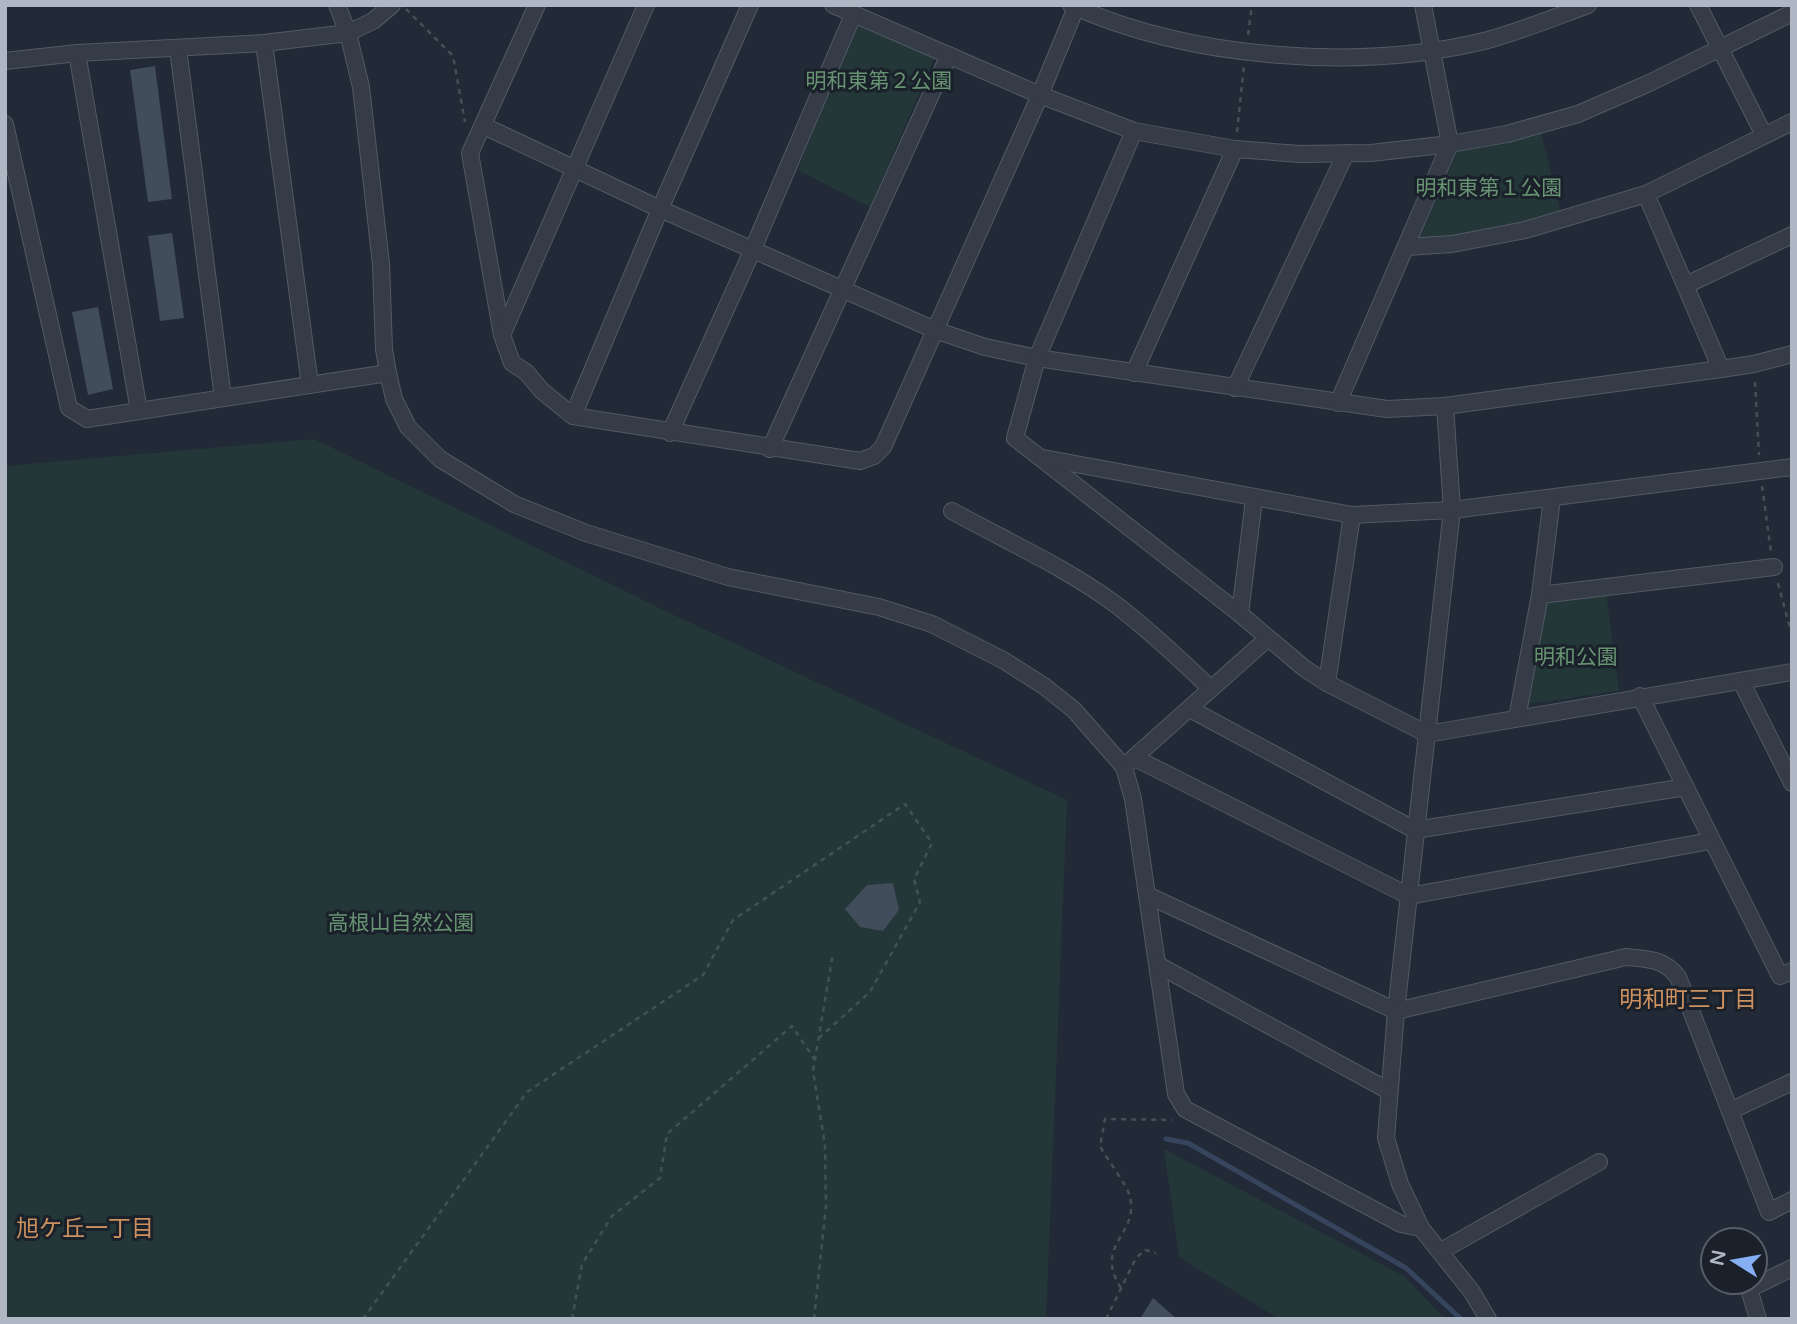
<svg xmlns="http://www.w3.org/2000/svg" width="1797" height="1324" font-family="'Varela Round','Noto Sans JP',sans-serif">
	<rect width="100%" height="100%" fill="#212a36"/>
	<g fill="#243738">
		<polygon points="856,25 935,57 870,207 798,170"/>
		<polygon points="1541,133 1561,213 1480,235 1419,240 1458,150"/>
		<polygon points="314,439 674,615 1067,800 1046,1319 5,1319 5,466"/>
		<polygon points="1606,593 1619,691 1528,704 1545,599"/>
		<polygon points="1164,1149 1404,1276 1445,1319 1279,1319 1179,1257"/>
	</g>
	<g fill="none" stroke-linecap="round" stroke-linejoin="round">
		<polyline stroke="#36455d" stroke-width="5" points="1166,1139 1188,1143 1406,1268 1461,1319"/>
	</g>
	<g fill="#424d5b">
		<polygon points="155,66 172,199 148,202 130,70"/>
		<polygon points="172,233 184,318 160,321 148,236"/>
		<polygon points="98,307 113,389 88,395 72,312"/>
		<polygon points="893,883 899,910 883,931 860,927 845,909 867,885"/>
		<polygon points="1153,1298 1177,1319 1140,1319"/>
	</g>
	<g fill="none" stroke-linecap="round" stroke-linejoin="round">
		<defs>
			<g id="minor">
				<polyline points="337,5 348,33 361,87 381,264 384,349 388,373 394,399 408,427 440,459 514,504 586,533 728,577 879,607 932,624 1003,660 1044,686 1074,710 1124,767 1133,799 1176,1094 1185,1109 1401,1224 1421,1228 1400,1184 1386,1138 1396,1011 1452,510 1445,406"/>
				<polyline points="537,5 470,153 502,335 512,363 526,372 542,391 573,416 860,461 874,456 883,447 1040,95 1077,5"/>
				<polyline points="833,5 1040,95 1134,131 1235,149 1300,154 1371,153 1450,144 1507,134 1578,114 1647,84 1792,13"/>
				<path d="M1071,5C1190,59 1361,72 1488,40C1521,31 1555,17 1588,5"/>
				<polyline points="1698,5 1764,135"/>
				<polyline points="264,43 310,385"/>
				<polyline points="178,49 223,398"/>
				<polyline points="77,53 139,411"/>
				<polyline points="5,61 77,53 264,43 348,33 373,21 392,5"/>
				<polyline points="5,124 69,408 87,419 388,373"/>
				<polyline points="484,126 660,209 935,330 985,347 1037,358 1387,409 1445,406 1721,369 1754,364 1792,354"/>
				<polyline points="1134,131 1037,358 1015,438 1240,614 1304,668 1327,683 1427,734 1792,672"/>
				<polyline points="1646,194 1721,369"/>
				<polyline points="1407,247 1452,244 1525,230 1646,194 1792,122"/>
				<polyline points="1686,285 1792,235"/>
				<polyline points="502,335 646,5"/>
				<polyline points="1134,373 1235,149"/>
				<polyline points="1235,388 1346,153"/>
				<polyline points="1338,403 1450,144 1423,5"/>
				<polyline points="573,416 660,209 750,5"/>
				<polyline points="670,433 753,249 853,15"/>
				<polyline points="770,449 949,55"/>
				<polyline points="1043,458 1352,515 1452,510 1792,467"/>
				<path d="M952,511C1006,541 1065,567 1115,604C1149,630 1180,659 1211,689"/>
				<polyline points="1540,595 1774,567"/>
				<polyline points="1240,614 1254,499"/>
				<polyline points="1741,681 1792,783"/>
				<polyline points="1327,683 1352,515"/>
				<polyline points="1640,696 1780,976 1792,971"/>
				<polyline points="1190,709 1415,830 1686,787"/>
				<polyline points="1517,718 1540,595 1552,498"/>
				<polyline points="1135,758 1409,896 1710,841"/>
				<polyline points="1128,763 1267,639"/>
				<path d="M1147,895L1396,1011L1626,957C1649,959 1664,959 1678,977L1769,1212L1792,1200"/>
				<polyline points="1158,965 1389,1091"/>
				<polyline points="1730,1111 1792,1082"/>
				<polyline points="1421,1228 1472,1292 1488,1319"/>
				<polyline points="1441,1251 1599,1162"/>
				<polyline points="1758,1319 1749,1289 1792,1268"/>
			</g>
		</defs>
		<use href="#minor" stroke="#525a65" stroke-width="18"/>
		<g stroke="#415255" stroke-width="2.5" stroke-dasharray="5 5" stroke-linecap="butt">
			<polyline points="406,9 453,56 465,122"/>
			<polyline points="1248,35 1252,5"/>
			<polyline points="1237,132 1244,65"/>
			<polyline points="1755,382 1759,455"/>
			<polyline points="1762,486 1771,552"/>
			<polyline points="1778,583 1792,636"/>
			<path d="M1121,1288C1093,1245 1139,1235 1130,1197C1128,1186 1106,1158 1100,1146L1105,1119L1172,1120"/>
			<polyline points="363,1319 527,1092 703,975 733,920 905,804 932,843 914,879 920,902 870,992 819,1038"/>
			<polyline points="572,1319 582,1264 612,1216 660,1178 667,1134 792,1026 815,1060"/>
			<polyline points="814,1319 826,1206 825,1145 813,1071 833,953"/>
			<polyline points="1106,1319 1136,1258 1145,1250 1156,1253"/>
		</g>
		<use href="#minor" stroke="#353c47" stroke-width="16"/>
	</g>
	<g text-anchor="middle" dominant-baseline="central" stroke-width="6" stroke-linejoin="round" paint-order="stroke">
		<g font-size="21" fill="#689372" stroke="#1a212b">
			<text x="879" y="81">明和東第２公園</text>
			<text x="1489" y="188">明和東第１公園</text>
			<text x="1576" y="657">明和公園</text>
			<text x="401" y="923">高根山自然公園</text>
		</g>
		<g font-size="23" fill="#cd9160" stroke="#1a212b">
			<text x="1688" y="1000">明和町三丁目</text>
			<text x="85" y="1229">旭ケ丘一丁目</text>
		</g>
	</g>
	<rect width="1797" height="1324" fill="none" stroke="#afb7c4" stroke-width="14"/>
	<g transform="translate(1734 1261) rotate(281)"><circle r="33" fill="#1a212b" stroke="#565d68" stroke-width="2"/>
	<path d="M0-5L12 26L0 18L-12 26Z" fill="#86aef2"/>
	<text y="-10" font-size="19" font-weight="bold" text-anchor="middle" fill="#afb7c4">N</text>
	</g>
</svg>
